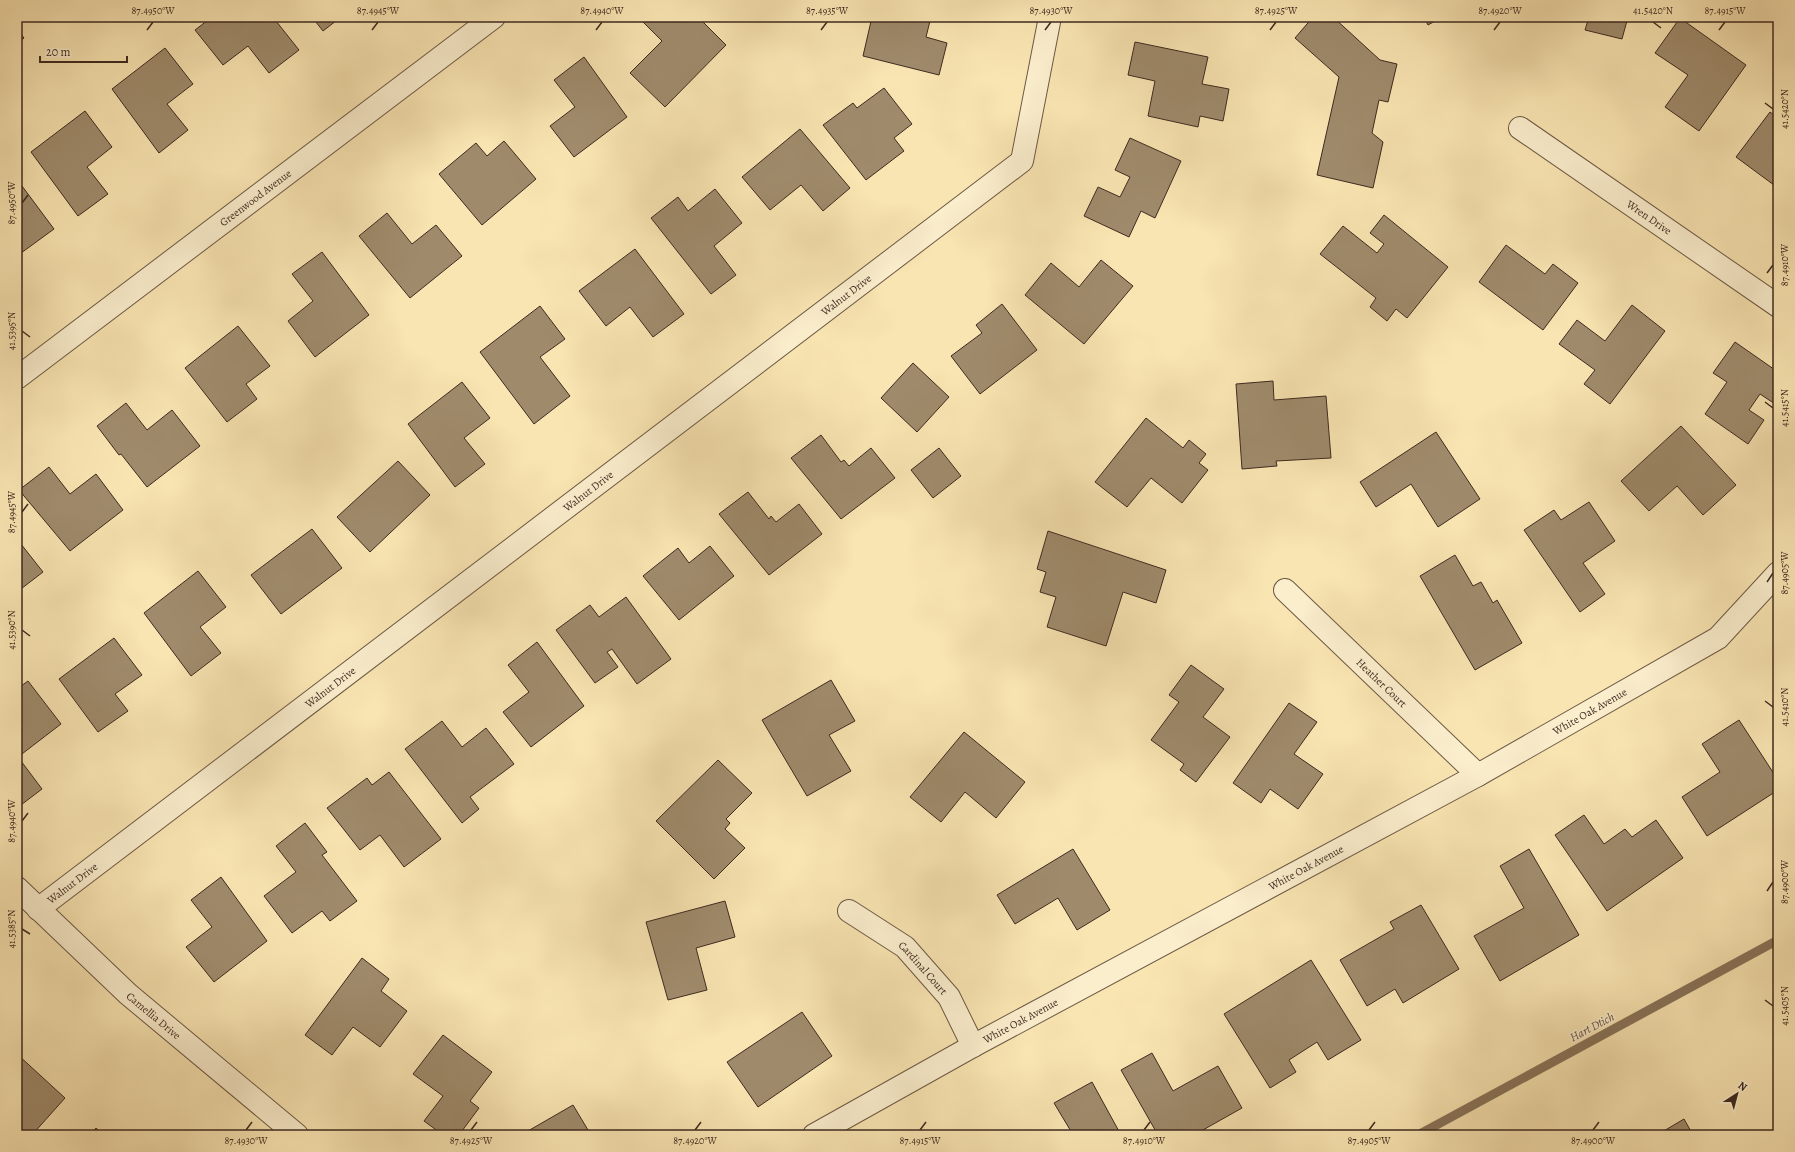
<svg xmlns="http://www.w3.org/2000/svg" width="1795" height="1152" font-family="Alegreya,serif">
	<rect width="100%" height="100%" fill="#f9e5b2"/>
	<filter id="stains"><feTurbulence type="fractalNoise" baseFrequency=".005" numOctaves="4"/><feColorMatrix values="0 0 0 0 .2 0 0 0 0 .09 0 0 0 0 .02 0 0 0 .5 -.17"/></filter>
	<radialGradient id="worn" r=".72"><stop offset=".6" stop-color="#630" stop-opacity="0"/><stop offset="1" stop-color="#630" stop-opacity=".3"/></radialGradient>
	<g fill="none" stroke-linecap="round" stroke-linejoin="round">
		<polyline stroke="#88745a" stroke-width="9" points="1418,1135 1778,940"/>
	</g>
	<g fill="#9f8b6c" stroke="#3e2a20">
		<polygon points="212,17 271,17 275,22 276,21 299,50 269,73 248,46 223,65 195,30"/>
		<polygon points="312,17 341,17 323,31"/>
		<polygon points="638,17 698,17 726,45 665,107 630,73 662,41"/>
		<polygon points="872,17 931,17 926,37 947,43 939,75 863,56"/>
		<polygon points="1313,17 1333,17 1380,60 1397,64 1388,102 1379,100 1372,133 1383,142 1373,188 1317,175 1339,77 1295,38"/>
		<polygon points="1424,17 1442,17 1428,25"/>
		<polygon points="1589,17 1628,17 1622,39 1585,30"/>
		<polygon points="1680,18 1746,65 1699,131 1665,107 1688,75 1655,53"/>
		<polygon points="17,29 24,38 17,44"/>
		<polygon points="1135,42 1208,57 1202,84 1229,89 1223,121 1200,116 1198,127 1148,116 1155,81 1128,75"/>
		<polygon points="165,48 193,84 167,104 188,130 159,153 112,89"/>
		<polygon points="584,57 627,117 574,157 550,126 575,107 554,80"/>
		<polygon points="884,88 912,124 894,138 904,151 866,180 823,125 853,103 857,108"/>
		<polygon points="85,111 112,147 87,167 108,194 78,216 31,152"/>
		<polygon points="1770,112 1778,118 1778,188 1736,157"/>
		<polygon points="800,129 850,188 823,211 801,185 770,210 742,177"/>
		<polygon points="1130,138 1181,161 1155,218 1141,211 1129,237 1084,216 1098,187 1120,197 1130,177 1115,170"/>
		<polygon points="504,141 536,179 482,225 439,174 476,143 487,156"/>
		<polygon points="22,186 54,229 17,256 17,190"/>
		<polygon points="715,189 742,223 714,246 736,275 711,294 651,218 678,197 688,211"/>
		<polygon points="387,213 412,244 436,225 462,256 410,298 359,236"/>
		<polygon points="1384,215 1448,267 1407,318 1396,309 1387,321 1370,307 1376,298 1320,254 1343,226 1377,253 1384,244 1370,233"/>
		<polygon points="1506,245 1545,274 1553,264 1578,283 1543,330 1479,282"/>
		<polygon points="635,249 684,314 653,337 630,307 606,326 579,291"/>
		<polygon points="322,252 369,315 315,357 288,321 313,301 292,274"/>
		<polygon points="1101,260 1133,286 1084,344 1025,295 1051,263 1079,287"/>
		<polygon points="1002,304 1037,350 980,394 951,356 982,333 976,325"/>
		<polygon points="1632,305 1665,331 1610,404 1584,384 1595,370 1559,344 1577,320 1605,341"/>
		<polygon points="540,306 565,339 540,357 570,396 534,424 480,352"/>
		<polygon points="238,326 270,366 246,384 257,399 227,422 185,368"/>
		<polygon points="1735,342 1778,372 1778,406 1760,394 1749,410 1764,420 1748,444 1705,414 1727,382 1713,373"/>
		<polygon points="913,363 949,397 917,432 881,398"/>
		<polygon points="1273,381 1274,400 1326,396 1331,458 1276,461 1277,466 1242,469 1236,384"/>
		<polygon points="462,382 490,418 464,438 485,464 455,487 408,424"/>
		<polygon points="126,403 147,430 172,410 200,446 147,487 121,454 119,455 97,426"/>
		<polygon points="1146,418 1183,448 1189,440 1206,454 1199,463 1208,470 1182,503 1151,478 1127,507 1095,482"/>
		<polygon points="1681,426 1736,485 1703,515 1677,486 1649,511 1621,481"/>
		<polygon points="1436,432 1480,499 1438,527 1411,484 1376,507 1360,482"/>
		<polygon points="821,435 841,462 844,460 849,466 871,448 895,478 841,519 791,458"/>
		<polygon points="939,448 961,476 933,498 911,470"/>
		<polygon points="398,461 430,495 370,552 337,517"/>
		<polygon points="49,467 70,494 96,474 123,510 70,551 19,490"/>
		<polygon points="748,492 769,519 771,516 776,522 799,504 822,534 769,575 719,514"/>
		<polygon points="1589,502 1615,541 1583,563 1605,594 1580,612 1524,530 1554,510 1561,520"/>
		<polygon points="312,529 342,568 281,614 251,575"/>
		<polygon points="1048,531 1166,570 1156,603 1123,592 1106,646 1047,627 1056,597 1040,592 1046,572 1037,569"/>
		<polygon points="17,539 43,572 17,592"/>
		<polygon points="710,546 734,576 679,620 643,576 678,548 689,563"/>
		<polygon points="1455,555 1473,586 1481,582 1493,603 1497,600 1522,643 1475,670 1420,576"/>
		<polygon points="198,571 226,607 200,627 221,653 191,676 144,613"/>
		<polygon points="626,597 671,659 637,684 612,649 607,652 618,667 595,683 556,630 590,605 599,617"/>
		<polygon points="114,638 142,675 115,694 128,711 98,732 59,679"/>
		<polygon points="537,642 584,706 531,747 503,712 529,692 508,665"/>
		<polygon points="1191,665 1224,689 1203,717 1230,737 1196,782 1180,770 1184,764 1151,740 1179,702 1169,695"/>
		<polygon points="831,680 855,721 829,735 851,771 807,796 762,720"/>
		<polygon points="28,681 61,724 18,757 42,789 17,808 17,689"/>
		<polygon points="1289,703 1317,722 1294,754 1323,774 1298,809 1270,789 1261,803 1233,783"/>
		<polygon points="1739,720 1778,780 1778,790 1707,836 1682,797 1720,772 1702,744"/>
		<polygon points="442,721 462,747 486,728 514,764 470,797 479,809 462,823 405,749"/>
		<polygon points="964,732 1025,782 996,818 965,792 941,822 910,797"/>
		<polygon points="718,760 752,793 726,819 730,823 725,829 745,848 714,879 656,821"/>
		<polygon points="389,772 441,839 404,867 380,835 360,850 327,808 367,778 372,785"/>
		<polygon points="1584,815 1604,844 1625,829 1632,837 1656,820 1683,858 1607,911 1555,835"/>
		<polygon points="305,823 327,852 322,855 357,901 330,921 322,911 292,933 264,896 296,872 276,846"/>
		<polygon points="1073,849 1110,910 1077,930 1058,898 1015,924 997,895"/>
		<polygon points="1529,849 1579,935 1500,981 1474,936 1524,908 1500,866"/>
		<polygon points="221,877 267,941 214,982 186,947 212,927 191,900"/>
		<polygon points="725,901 735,937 696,948 707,990 668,1000 646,922"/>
		<polygon points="1421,905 1459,969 1403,1003 1395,989 1367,1006 1340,960 1394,929 1390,922"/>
		<polygon points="362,958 389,979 381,991 407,1011 380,1047 353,1027 332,1055 305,1035"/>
		<polygon points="1311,960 1361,1040 1328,1060 1317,1042 1289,1060 1296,1072 1270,1088 1224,1014"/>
		<polygon points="802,1012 832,1056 758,1107 727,1062"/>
		<polygon points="443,1035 492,1072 470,1101 479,1108 459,1135 443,1135 424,1121 443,1096 413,1074"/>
		<polygon points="1152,1053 1173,1091 1218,1066 1242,1108 1194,1135 1158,1135 1121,1070"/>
		<polygon points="17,1054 65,1098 32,1135 28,1135 17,1125"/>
		<polygon points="1092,1082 1121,1135 1068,1135 1072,1133 1054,1103"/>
		<polygon points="573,1105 591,1135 521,1135"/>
		<polygon points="1684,1119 1693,1135 1657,1135"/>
		<polygon points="96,1128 104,1135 90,1135"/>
	</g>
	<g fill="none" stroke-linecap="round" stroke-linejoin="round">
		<defs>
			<g id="street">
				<path id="s1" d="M1520,128L1778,306"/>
				<path id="s2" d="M17,378L494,17"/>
				<path id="s3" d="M1285,590L1478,775"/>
				<path id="s4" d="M17,888L128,994L297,1135"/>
				<path id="s5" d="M38,909L1022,161L1050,17"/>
				<path id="s6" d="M849,911L905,947L949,997L973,1046"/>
				<path id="s7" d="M814,1135L973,1046L1478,775L1718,638L1778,573"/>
			</g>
		</defs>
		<use href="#street" stroke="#6d5944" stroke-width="24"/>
		<use href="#street" stroke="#fbeecd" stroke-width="22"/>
	</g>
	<path fill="none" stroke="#3e2a20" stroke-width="1.5" d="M1653,22L1661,28M147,30L153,22M372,30L378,22M596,30L602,22M821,30L827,22M1045,30L1051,22M1270,30L1276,22M1494,30L1500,22M1719,30L1725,22M1765,103L1773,109M22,203L28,195M1767,273L1773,265M22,331L30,337M1765,402L1773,408M22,512L28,504M1767,582L1773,573M22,630L30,636M1765,701L1773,707M22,821L28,813M1767,891L1773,882M22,929L30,934M1765,1000L1773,1006M246,1130L252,1122M471,1130L477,1122M695,1130L701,1122M920,1130L926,1122M1144,1130L1150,1122M1369,1130L1375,1122M1593,1130L1599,1122"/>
	<g text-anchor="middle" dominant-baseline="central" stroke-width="3" stroke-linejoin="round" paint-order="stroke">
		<g font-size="11" fill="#3e2a20" stroke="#fbeecd">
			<text stroke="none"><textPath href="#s2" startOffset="299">Greenwood Avenue</textPath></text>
			<text stroke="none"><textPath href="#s1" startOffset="157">Wren Drive</textPath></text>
			<text stroke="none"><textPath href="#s5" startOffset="1015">Walnut Drive</textPath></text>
			<text stroke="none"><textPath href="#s5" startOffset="691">Walnut Drive</textPath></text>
			<text stroke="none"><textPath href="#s3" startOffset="134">Heather Court</textPath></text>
			<text stroke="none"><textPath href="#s5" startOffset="367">Walnut Drive</textPath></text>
			<text stroke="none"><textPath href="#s7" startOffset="884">White Oak Avenue</textPath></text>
			<text stroke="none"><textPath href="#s7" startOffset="560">White Oak Avenue</textPath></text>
			<text stroke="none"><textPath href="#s5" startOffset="43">Walnut Drive</textPath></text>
			<text stroke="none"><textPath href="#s6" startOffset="94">Cardinal Court</textPath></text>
			<text stroke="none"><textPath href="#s4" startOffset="187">Camellia Drive</textPath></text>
			<text stroke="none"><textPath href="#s7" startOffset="236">White Oak Avenue</textPath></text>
		</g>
		<g font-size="12" font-style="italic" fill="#634f3d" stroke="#fbeecd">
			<text transform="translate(1592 1027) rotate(-28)">Hart Dtich</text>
		</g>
	</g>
	<rect width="1795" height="1152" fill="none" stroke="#f9e5b2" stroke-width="44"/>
	<g transform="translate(1737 1094) rotate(36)" stroke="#fbeecd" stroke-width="3" paint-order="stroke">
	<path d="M0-3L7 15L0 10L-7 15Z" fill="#3e2a20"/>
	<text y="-6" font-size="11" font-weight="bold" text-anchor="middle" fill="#3e2a20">N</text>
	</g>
	<path d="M40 56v6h87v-6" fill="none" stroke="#3e2a20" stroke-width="2"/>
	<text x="46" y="56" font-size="12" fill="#3e2a20" stroke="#fbeecd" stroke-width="3" paint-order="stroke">20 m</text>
	<rect x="22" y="22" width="1751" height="1108" fill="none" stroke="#3e2a20" stroke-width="1.5"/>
	<g font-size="10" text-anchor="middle" fill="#3e2a20">
		<text x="153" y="14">87.4950°W</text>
		<text x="378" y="14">87.4945°W</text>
		<text x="602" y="14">87.4940°W</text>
		<text x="827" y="14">87.4935°W</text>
		<text x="1051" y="14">87.4930°W</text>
		<text x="1276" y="14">87.4925°W</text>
		<text x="1500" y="14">87.4920°W</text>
		<text x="1653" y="14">41.5420°N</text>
		<text x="1725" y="14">87.4915°W</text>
		<text transform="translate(1784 109) rotate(-90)" y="4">41.5420°N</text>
		<text transform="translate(11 203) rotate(-90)" y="4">87.4950°W</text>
		<text transform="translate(1784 265) rotate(-90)" y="4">87.4910°W</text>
		<text transform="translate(11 331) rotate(-90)" y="4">41.5395°N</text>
		<text transform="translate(1784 408) rotate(-90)" y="4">41.5415°N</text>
		<text transform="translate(11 512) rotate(-90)" y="4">87.4945°W</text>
		<text transform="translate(1784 573) rotate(-90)" y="4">87.4905°W</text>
		<text transform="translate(11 630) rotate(-90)" y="4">41.5390°N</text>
		<text transform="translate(1784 707) rotate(-90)" y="4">41.5410°N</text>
		<text transform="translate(11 821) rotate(-90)" y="4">87.4940°W</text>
		<text transform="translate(1784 882) rotate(-90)" y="4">87.4900°W</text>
		<text transform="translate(11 929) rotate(-90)" y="4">41.5385°N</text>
		<text transform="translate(1784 1006) rotate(-90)" y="4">41.5405°N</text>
		<text x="246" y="1144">87.4930°W</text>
		<text x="471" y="1144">87.4925°W</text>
		<text x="695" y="1144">87.4920°W</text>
		<text x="920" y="1144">87.4915°W</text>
		<text x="1144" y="1144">87.4910°W</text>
		<text x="1369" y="1144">87.4905°W</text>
		<text x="1593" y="1144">87.4900°W</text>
	</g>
	<rect width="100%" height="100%" filter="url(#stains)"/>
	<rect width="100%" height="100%" fill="url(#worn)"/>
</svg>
